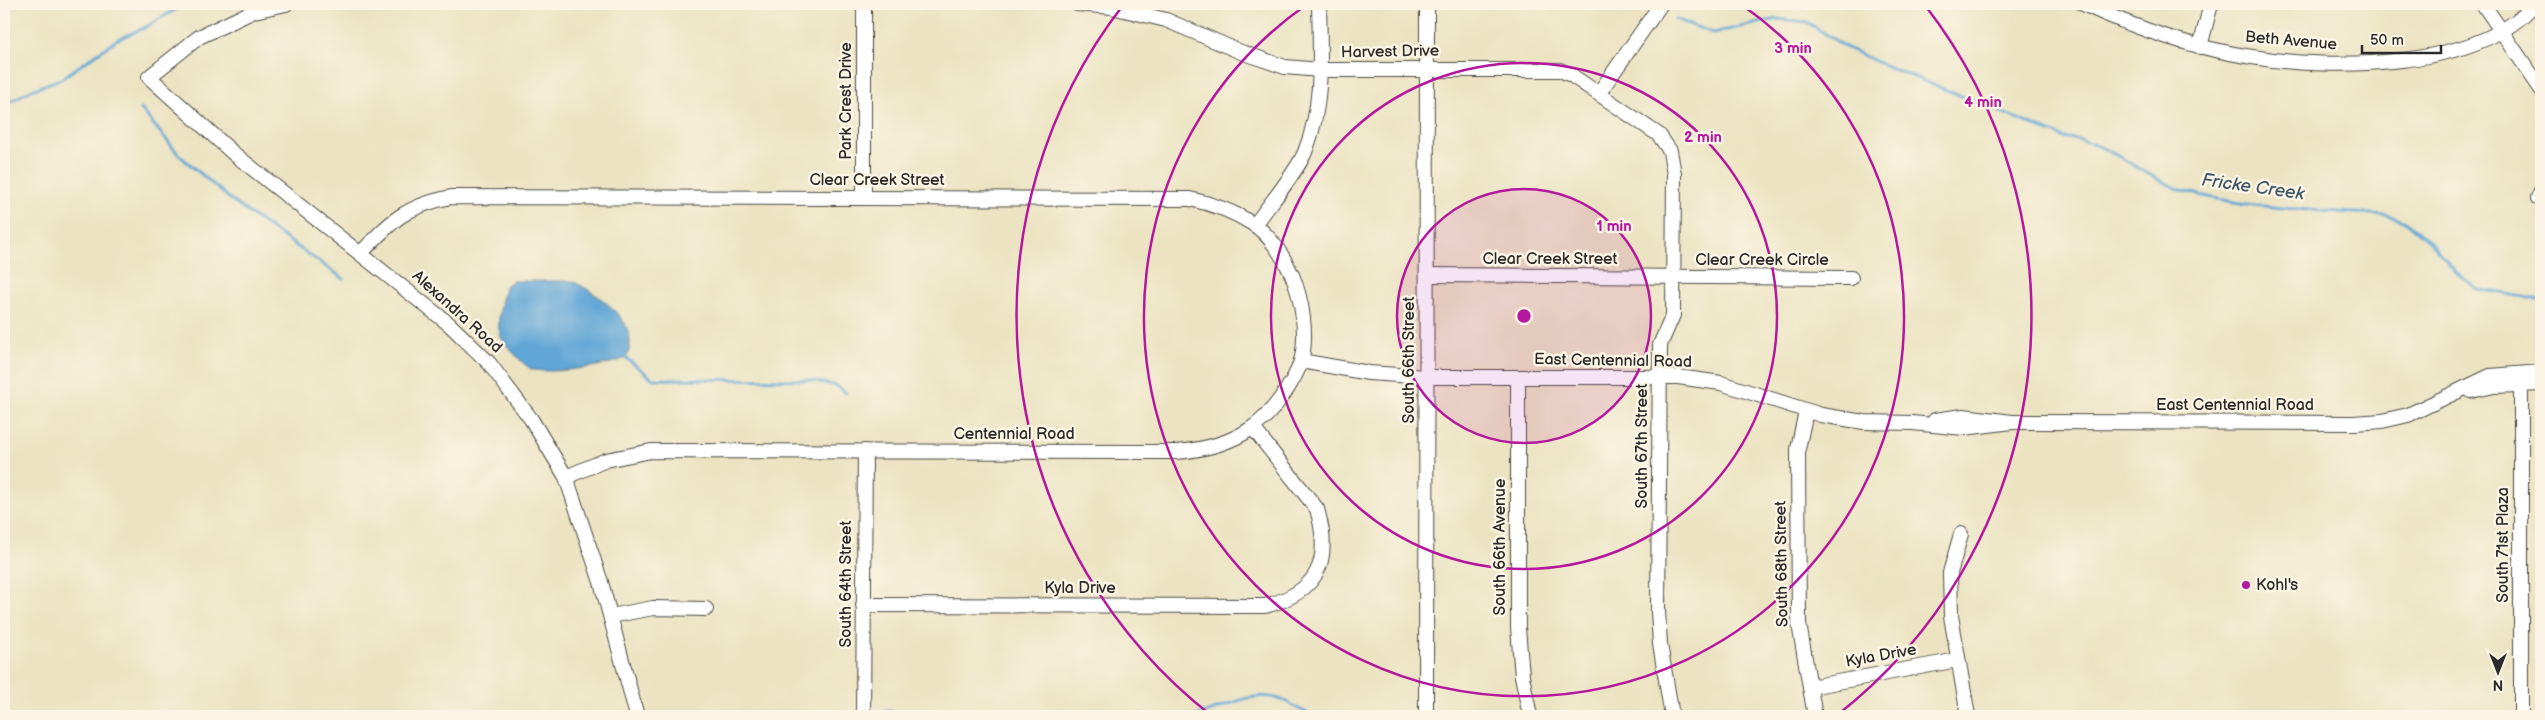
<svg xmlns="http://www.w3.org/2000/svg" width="2545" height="720" font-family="'Balsamiq Sans',sans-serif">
	<rect width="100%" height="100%" fill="#fcf5e5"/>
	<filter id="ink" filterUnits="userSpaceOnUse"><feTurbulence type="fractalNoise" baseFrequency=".02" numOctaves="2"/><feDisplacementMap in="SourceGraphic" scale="10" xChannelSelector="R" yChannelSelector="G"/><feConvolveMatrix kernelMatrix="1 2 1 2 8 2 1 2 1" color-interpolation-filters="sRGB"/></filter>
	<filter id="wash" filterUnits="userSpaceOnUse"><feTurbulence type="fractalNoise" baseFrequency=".0096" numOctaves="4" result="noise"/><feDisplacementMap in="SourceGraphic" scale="20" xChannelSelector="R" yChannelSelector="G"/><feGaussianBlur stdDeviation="1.12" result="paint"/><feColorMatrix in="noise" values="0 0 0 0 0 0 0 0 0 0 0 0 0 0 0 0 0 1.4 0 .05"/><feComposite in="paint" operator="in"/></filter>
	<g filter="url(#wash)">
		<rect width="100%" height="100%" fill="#ebe3c1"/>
		<path fill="#61a6d6" stroke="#466880" d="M513,281H572C598,293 644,325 626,358C609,366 548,375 531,369C525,366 502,342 500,335C496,320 502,301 505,286Z"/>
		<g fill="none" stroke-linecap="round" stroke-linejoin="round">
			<g stroke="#61a6d6" stroke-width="3">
				<path d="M1675,19L1713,33L1777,19L1807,22L1847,48L1884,65L2065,138C2105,138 2145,179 2185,191C2249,210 2320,210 2386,215L2407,222L2431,243L2457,273L2477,289L2541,300"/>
				<polyline points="4,105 31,90 61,79 118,39 144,28 185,4"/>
				<polyline points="141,109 179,155 236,204 344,279"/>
				<polyline points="626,358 653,379 809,380 837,386 846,393"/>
				<polyline points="886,710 910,716"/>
				<polyline points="1140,714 1149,716"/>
				<path d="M1196,716C1224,709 1252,688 1282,700C1293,705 1303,712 1314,716"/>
			</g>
		</g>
	</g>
	<g filter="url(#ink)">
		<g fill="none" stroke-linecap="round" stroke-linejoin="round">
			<defs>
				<g id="minor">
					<polyline points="286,4 254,11 199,37 149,77 233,153 449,324 489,363 531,419 566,477 601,582 637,716"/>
					<polyline points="864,4 864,198"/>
					<polyline points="1077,4 1112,7 1166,20 1241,52 1285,67 1320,70 1560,70 1571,75 1659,135 1670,151 1674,174 1673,315 1660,345 1658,611 1660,644 1672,716"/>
					<path d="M2083,4C2137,29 2193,48 2252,57C2330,70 2479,70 2534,4"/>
					<polyline points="2483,4 2541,89"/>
					<polyline points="2200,47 2211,4"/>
					<polyline points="1599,93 1661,4"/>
					<polyline points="2538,198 2541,191"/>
					<path d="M1255,225C1268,206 1297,172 1305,152C1324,105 1320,53 1319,4"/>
					<path d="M361,253C392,220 406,206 451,197L1190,199C1213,204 1233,211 1253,224C1270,235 1284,257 1292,275C1302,299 1308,335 1301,361C1295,382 1270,416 1252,428C1229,444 1203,450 1176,452L651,451L606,460L566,477"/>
					<polyline points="1427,275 1851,278"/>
					<polyline points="1301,361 1369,373 1427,377 1678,377 1721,383 1821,415 1864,422 1912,423 1964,428 2012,422"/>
					<polyline points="2521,374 2521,716"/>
					<polyline points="1518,377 1518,628 1522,676 1530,716"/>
					<polyline points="2471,391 2494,386 2541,384"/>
					<polyline points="1806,411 1798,449 1799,624 1815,716"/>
					<polyline points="1935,420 1963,416 2012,422 2354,423 2382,421 2408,415 2490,376 2541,372"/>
					<polyline points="1961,534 1950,573 1951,616 1968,716"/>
					<path d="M863,605L1265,606C1319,592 1332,561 1317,509L1253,428"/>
					<polyline points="611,616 653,608 706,609"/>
					<polyline points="1810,687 1958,660"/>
					<polyline points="863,716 865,451"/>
					<polyline points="1426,716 1427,4"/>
				</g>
			</defs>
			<use href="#minor" stroke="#484742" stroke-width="16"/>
			<use href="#minor" stroke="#fff" stroke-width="14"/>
		</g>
	</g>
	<circle cx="1524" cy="316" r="127" fill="#b5179e" fill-opacity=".12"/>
	<g fill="none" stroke="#b5179e" stroke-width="2.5">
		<circle cx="1524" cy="316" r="127"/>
		<circle cx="1524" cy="316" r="253"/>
		<path d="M1742 5A380 380 0 1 1 1306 5"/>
		<path d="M1212 716A507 507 0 0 1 1124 4M1924 4A507 507 0 0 1 1836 716"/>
	</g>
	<circle fill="#b5179e" stroke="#fcf5e5" stroke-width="2" cx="2246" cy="585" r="5"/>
	<g text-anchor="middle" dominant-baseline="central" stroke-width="5" stroke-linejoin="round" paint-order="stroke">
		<g font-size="16" fill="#2b2b2b" stroke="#fcf5e5">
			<text transform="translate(2291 41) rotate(5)">Beth Avenue</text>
			<text transform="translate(1390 52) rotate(-1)">Harvest Drive</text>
			<text transform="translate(846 101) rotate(-90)">Park Crest Drive</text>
			<text x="877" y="180">Clear Creek Street</text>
			<text x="1550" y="259">Clear Creek Street</text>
			<text x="1762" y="260">Clear Creek Circle</text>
			<text transform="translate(457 312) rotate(42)">Alexandra Road</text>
			<text transform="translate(1409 360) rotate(-90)">South 66th Street</text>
			<text transform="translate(1613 361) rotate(1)">East Centennial Road</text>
			<text x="2235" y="405">East Centennial Road</text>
			<text x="1014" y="434">Centennial Road</text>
			<text transform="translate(1642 446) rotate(-90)">South 67th Street</text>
			<text transform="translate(2503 545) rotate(-90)">South 71st Plaza</text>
			<text transform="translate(1500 547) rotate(-90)">South 66th Avenue</text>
			<text transform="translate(1782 564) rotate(-91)">South 68th Street</text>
			<text transform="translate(846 584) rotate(-90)">South 64th Street</text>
			<text x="1080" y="588">Kyla Drive</text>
			<text transform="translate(1881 656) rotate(-10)">Kyla Drive</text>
		</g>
		<g font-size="16" fill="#2b2b2b" stroke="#fcf5e5" text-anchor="start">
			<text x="2256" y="585">Kohl's</text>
		</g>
		<g font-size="18" font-style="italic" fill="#3e5667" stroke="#fcf5e5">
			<text transform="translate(2253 187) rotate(8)">Fricke Creek</text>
		</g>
	</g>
	<circle cx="1524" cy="316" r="8" fill="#b5179e" stroke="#fcf5e5" stroke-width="2.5"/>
	<g font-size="15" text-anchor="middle" font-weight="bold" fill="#b5179e" stroke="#fcf5e5" stroke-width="5" stroke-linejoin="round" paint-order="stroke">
		<text x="1793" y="53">3 min</text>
		<text x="1983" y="107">4 min</text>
		<text x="1703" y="142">2 min</text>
		<text x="1614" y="231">1 min</text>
	</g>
	<rect width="2545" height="720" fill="none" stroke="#fcf5e5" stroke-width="20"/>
	<g transform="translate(2498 672) rotate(180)" stroke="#fcf5e5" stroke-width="4" paint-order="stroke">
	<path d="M0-4L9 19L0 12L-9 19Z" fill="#2b2b2b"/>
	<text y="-8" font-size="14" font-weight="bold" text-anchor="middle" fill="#2b2b2b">N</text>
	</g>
	<path d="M2362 45v8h79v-8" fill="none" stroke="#2b2b2b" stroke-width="2.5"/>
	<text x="2370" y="45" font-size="15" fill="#2b2b2b" stroke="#fcf5e5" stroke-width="4" paint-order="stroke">50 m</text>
</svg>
